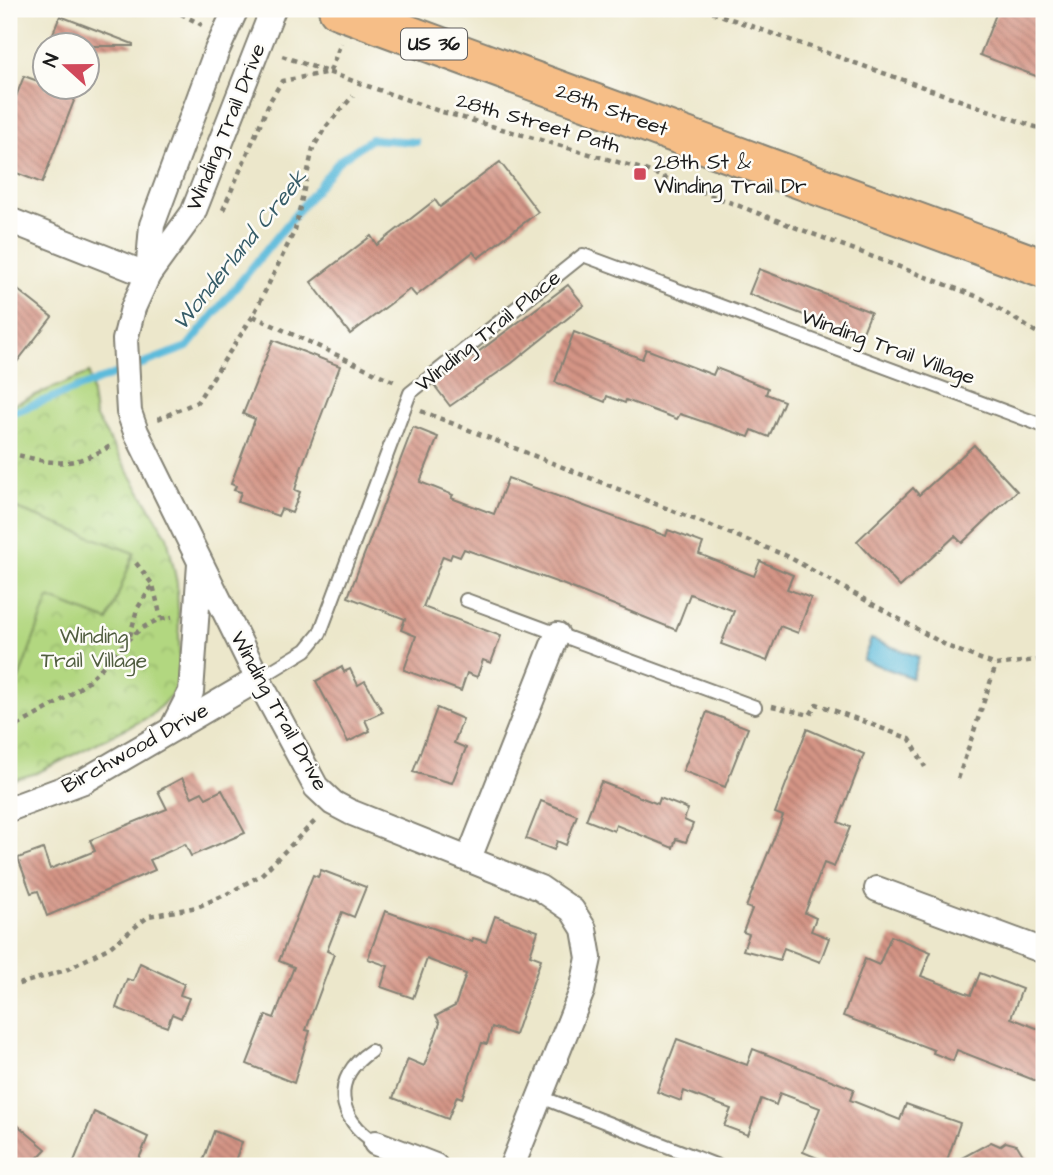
<svg xmlns="http://www.w3.org/2000/svg" width="1053" height="1175" font-family="'Architects Daughter',sans-serif">
	<defs>
		<pattern id="park-crowns" width="20" height="18" patternUnits="userSpaceOnUse" patternTransform="scale(1.75)"><rect width="20" height="18" fill="#b2d780"/><path d="M2 6a3 3 0 1 1 6 0M12 15a3 3 0 1 1 6 0" fill="none" stroke="#98b86e"/></pattern>
		<pattern id="building-back-hatch" width="6" height="6" patternUnits="userSpaceOnUse" patternTransform="scale(1.75)"><rect width="6" height="6" fill="#d49485"/><path d="M-1 5l2 2M0 0l6 6M5-1l2 2" fill="none" stroke="#ab786c"/></pattern>
	</defs>
	<rect width="100%" height="100%" fill="#fdfcf7"/>
	<filter id="ink" filterUnits="userSpaceOnUse"><feTurbulence type="fractalNoise" baseFrequency=".0143" numOctaves="2"/><feDisplacementMap in="SourceGraphic" scale="14" xChannelSelector="R" yChannelSelector="G"/><feConvolveMatrix kernelMatrix="1 2 1 2 8 2 1 2 1" color-interpolation-filters="sRGB"/></filter>
	<filter id="wash" filterUnits="userSpaceOnUse"><feTurbulence type="fractalNoise" baseFrequency=".00686" numOctaves="4" result="noise"/><feDisplacementMap in="SourceGraphic" scale="28" xChannelSelector="R" yChannelSelector="G"/><feGaussianBlur stdDeviation="1.57" result="paint"/><feColorMatrix in="noise" values="0 0 0 0 0 0 0 0 0 0 0 0 0 0 0 0 0 1.4 0 .05"/><feComposite in="paint" operator="in"/></filter>
	<g filter="url(#wash)">
		<rect width="100%" height="100%" fill="#ece7cb"/>
		<polygon fill="url(#park-crowns)" stroke="#677a4e" stroke-width="2" points="89,373 95,416 167,536 177,583 181,685 151,716 37,773 9,781 9,406"/>
		<polygon fill="#b2d780" stroke="#677a4e" stroke-width="2" points="9,506 134,553 108,621 49,598 9,705"/>
		<polygon fill="#5dbbdb" stroke="#3c6c7c" stroke-width="2" points="871,639 919,657 912,678 863,660"/>
		<g fill="none" stroke-linecap="round" stroke-linejoin="round">
			<polyline stroke="#5dbbdb" stroke-width="8" points="9,414 187,347 340,160 371,139 416,142"/>
		</g>
		<g id="blocks">
			<g fill="url(#building-back-hatch)">
				<polygon points="998,9 1034,9 1044,12 1044,79 980,55"/>
				<polygon points="60,16 133,44 133,46 48,46"/>
				<polygon points="24,76 46,84 46,88 79,88 42,183 9,170 9,115"/>
				<polygon points="500,162 538,212 478,258 473,252 416,296 410,289 350,334 311,282 371,236 377,245 435,200 440,207"/>
				<polygon points="759,269 871,312 861,337 749,294"/>
				<polygon points="9,283 52,317 9,372"/>
				<polygon points="568,285 584,305 512,363 450,406 434,385"/>
				<polygon points="574,332 642,359 646,349 713,375 716,368 768,388 766,394 784,401 769,437 752,430 749,437 680,414 677,419 626,400 625,403 607,396 605,402 555,382"/>
				<polygon points="273,340 340,366 301,469 295,490 300,492 292,513 281,509 278,516 238,502 241,492 234,490 236,486 231,484 255,419 243,414"/>
				<polygon points="413,427 438,437 420,482 453,495 451,498 494,514 508,478 666,536 668,530 703,543 699,554 754,576 760,561 793,575 787,589 811,598 798,633 780,626 767,661 721,644 734,611 690,594 676,630 562,584 464,549 460,557 452,554 450,559 443,556 423,607 501,636 491,663 483,660 477,677 467,673 461,691 404,670 416,636 401,630 405,619 348,597"/>
				<polygon points="974,445 1017,491 962,543 955,536 900,587 857,541 913,488 919,495"/>
				<polygon points="342,667 344,672 350,669 358,685 365,681 383,712 365,720 370,731 348,742 316,681"/>
				<polygon points="437,708 463,719 454,743 466,748 452,783 413,772"/>
				<polygon points="707,712 748,728 725,787 683,771"/>
				<polygon points="807,729 864,754 838,822 850,827 834,867 824,863 805,913 816,918 811,931 829,938 820,962 784,948 780,960 743,950 749,934 743,932 752,909 746,907 783,816 775,813"/>
				<polygon points="182,778 192,797 202,792 206,798 222,790 245,833 191,856 185,844 150,860 155,870 47,916 38,891 31,893 18,858 43,849 50,869 95,851 90,840 167,809 158,791"/>
				<polygon points="601,782 658,804 660,798 688,809 684,820 693,824 686,842 676,839 673,848 616,825 614,831 586,820"/>
				<polygon points="541,801 577,815 566,845 557,841 554,850 526,839"/>
				<polygon points="321,870 366,887 354,917 342,912 327,951 334,954 306,1030 310,1031 294,1083 247,1064 266,1015 274,1018 294,967 279,961 313,875 318,877"/>
				<polygon points="385,911 472,942 473,938 486,942 495,916 538,931 530,955 541,959 515,1035 492,1027 487,1044 482,1043 462,1098 457,1096 448,1119 393,1098 408,1059 424,1066 440,1023 436,1016 455,1006 466,974 427,959 413,998 381,987 388,966 368,959"/>
				<polygon points="891,936 931,952 921,976 971,995 980,973 1022,989 1011,1018 1044,1031 1044,1084 957,1050 953,1061 933,1053 934,1050 843,1016 865,959 879,965"/>
				<polygon points="140,963 184,984 180,995 189,998 181,1018 172,1014 167,1027 116,1008 127,979 133,981"/>
				<polygon points="677,1039 747,1065 753,1049 854,1089 850,1100 900,1120 906,1104 960,1123 945,1166 854,1166 836,1159 834,1165 803,1152 820,1108 780,1093 776,1105 761,1099 748,1135 724,1126 731,1109 684,1091 681,1101 657,1092"/>
				<polygon points="94,1112 148,1137 136,1166 72,1166"/>
				<polygon points="9,1118 46,1149 30,1166 9,1166"/>
				<polygon points="214,1131 242,1142 233,1166 201,1166"/>
				<polygon points="991,1142 1000,1146 1006,1142 1017,1145 1023,1155 1044,1166 947,1166"/>
			</g>
		</g>
	</g>
	<g filter="url(#ink)">
		<use href="#blocks" fill-opacity="0" stroke="#848274" stroke-width="2"/>
		<g fill="none" stroke-linecap="round" stroke-linejoin="round">
			<defs>
				<g id="service">
					<polyline points="466,600 755,707"/>
					<polyline points="258,679 306,650 320,633 410,393 583,255 1044,426"/>
					<path d="M371,1051C330,1078 337,1119 376,1143"/>
					<polyline points="541,1097 718,1166"/>
				</g>
				<g id="minor">
					<polyline points="273,9 193,213 148,275 133,308 125,340 129,412 136,432 258,679 316,787 333,803 350,812 540,888 572,910 584,929 589,958 582,991 512,1166"/>
					<polyline points="9,220 148,275"/>
					<polyline points="148,274 152,225 217,50 236,9"/>
					<polyline points="172,729 191,692 200,564"/>
					<polyline points="9,809 84,781 258,679"/>
					<polyline points="469,858 557,635"/>
					<polyline points="877,889 1044,951"/>
					<polyline points="376,1143 435,1166"/>
				</g>
				<polyline id="trunk" points="338,9 1044,269"/>
			</defs>
			<use href="#service" stroke="#848274" stroke-width="16"/>
			<use href="#minor" stroke="#848274" stroke-width="28"/>
			<use href="#trunk" stroke="#848274" stroke-width="42"/>
			<g stroke="#848274" stroke-width="4.5" stroke-dasharray="5 5" stroke-linecap="butt">
				<polyline points="172,9 202,25"/>
				<polyline points="703,9 1044,130"/>
				<polyline points="282,56 439,111 642,169 981,298 1044,337"/>
				<polyline points="330,71 341,43"/>
				<polyline points="223,210 270,101 282,81 330,72"/>
				<polyline points="253,316 395,382"/>
				<polyline points="421,411 787,556 949,647 996,665 1044,659"/>
				<polyline points="158,419 197,402 253,316 295,230 313,148 325,128 353,96"/>
				<path d="M9,453C56,464 69,470 114,444"/>
				<polyline points="136,563 153,585 161,618"/>
				<polyline points="130,636 137,609 152,586"/>
				<polyline points="772,706 810,715 817,704 910,739 925,767"/>
				<path d="M9,731C33,716 61,703 83,685C113,662 131,622 172,617"/>
				<polyline points="958,779 996,665"/>
				<polyline points="9,987 66,970 110,947 149,916 197,907 227,894 261,875 317,819"/>
			</g>
			<use href="#service" stroke="#fff" stroke-width="12"/>
			<use href="#minor" stroke="#fff" stroke-width="24"/>
			<use href="#trunk" stroke="#f6be87" stroke-width="38"/>
		</g>
	</g>
	<rect fill="#d1495b" stroke="#fdfcf7" stroke-width="2.5" x="633" y="167" width="14" height="14" rx="3.5"/>
	<g text-anchor="middle" dominant-baseline="central" stroke-width="5" stroke-linejoin="round" paint-order="stroke">
		<rect fill="#fdfcf7" stroke="#605f5e" stroke-width="2" x="401" y="28.5" width="66" height="31" rx="5"/>
		<g font-size="19" font-weight="bold" fill="#1c1c1c">
			<text x="434" y="44">US 36</text>
		</g>
		<g font-size="21" fill="#1c1c1c" stroke="#fdfcf7">
			<text transform="translate(612 110) rotate(20)">28th Street</text>
			<text transform="translate(538 123) rotate(16)">28th Street Path</text>
			<text transform="translate(226 127) rotate(-68)">Winding Trail Drive</text>
			<text transform="translate(488 331) rotate(-39)">Winding Trail Place</text>
			<text transform="translate(888 347) rotate(20)">Winding Trail Village</text>
			<text transform="translate(279 711) rotate(61)">Winding Trail Drive</text>
			<text transform="translate(135 748) rotate(-29)">Birchwood Drive</text>
		</g>
		<g font-size="21" fill="#1c1c1c" stroke="#fdfcf7" text-anchor="start">
			<text x="654" y="162">28th St &amp;<tspan x="654" dy="24">Winding Trail Dr</tspan></text>
		</g>
		<g font-size="21" fill="#505d3f" stroke="#fdfcf7">
			<text x="94" y="636">Winding<tspan x="94" dy="24">Trail Village</tspan></text>
		</g>
		<g font-size="23" font-style="italic" fill="#365c68" stroke="#fdfcf7">
			<text transform="translate(240 250) rotate(-51)">Wonderland Creek</text>
		</g>
	</g>
	<rect width="1053" height="1175" fill="none" stroke="#fdfcf7" stroke-width="35"/>
	<g transform="translate(66 66) rotate(291)"><circle r="33" fill="#fdfcf7" stroke="#a3a29f" stroke-width="2"/>
	<path d="M0-5L12 26L0 18L-12 26Z" fill="#d1495b"/>
	<text y="-10" font-size="19" font-weight="bold" text-anchor="middle" fill="#1c1c1c">N</text>
	</g>
</svg>
